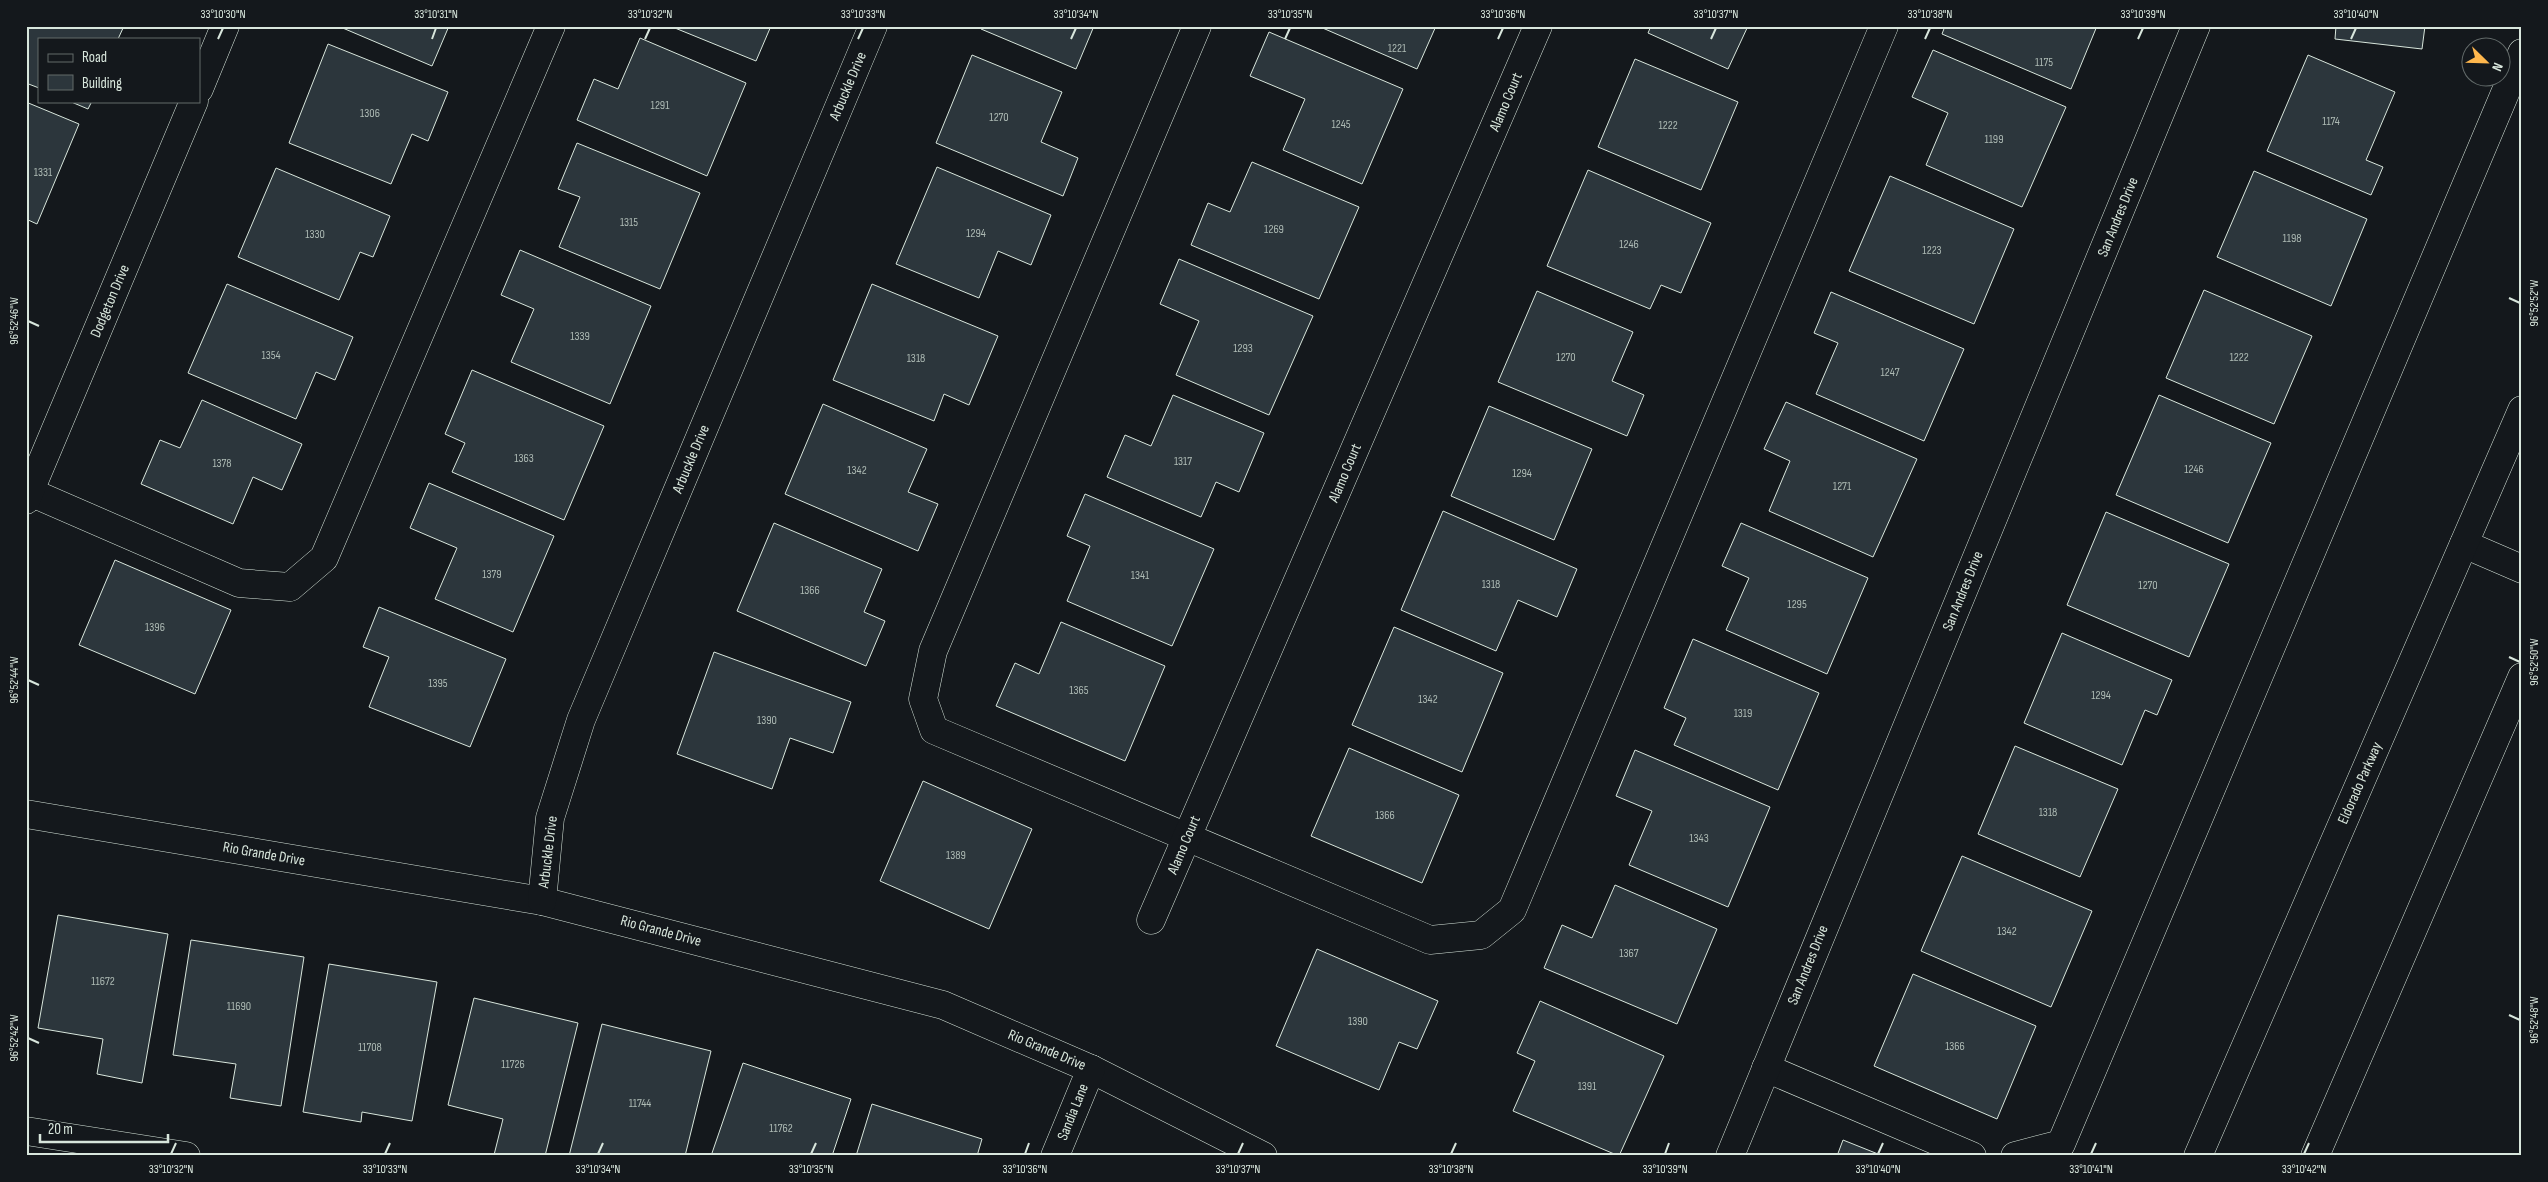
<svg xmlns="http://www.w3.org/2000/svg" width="2548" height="1182" font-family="'Sofia Sans Condensed',sans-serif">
	<rect width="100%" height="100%" fill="#14181c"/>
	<g fill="#2c363c" stroke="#d8e6dc">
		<polygon points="26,26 124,26 118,39 39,39 39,88 26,83"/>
		<polygon points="338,26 449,26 432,66"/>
		<polygon points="670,26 771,26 756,61"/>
		<polygon points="982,26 1094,26 1076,69 981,29"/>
		<polygon points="1318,26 1436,26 1417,69"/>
		<polygon points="1651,26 1748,26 1728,69 1648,33"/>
		<polygon points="1945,26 2097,26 2071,89 1942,34"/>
		<polygon points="2336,26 2425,26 2422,49 2335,39"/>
		<polygon points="1269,32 1403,89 1362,184 1283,150 1305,99 1250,76"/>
		<polygon points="640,38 746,83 707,176 577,120 594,79 618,89"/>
		<polygon points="328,44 448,92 428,141 412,134 391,184 289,143"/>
		<polygon points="1933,50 2066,107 2022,207 1926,165 1948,113 1912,97"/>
		<polygon points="972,55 1062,92 1041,142 1078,158 1063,196 936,143"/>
		<polygon points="2308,55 2395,92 2366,160 2383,167 2371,195 2267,151"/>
		<polygon points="1635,59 1738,102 1701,190 1598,147"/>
		<polygon points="69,101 92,101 88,109"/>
		<polygon points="26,102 79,124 37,224 26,219"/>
		<polygon points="577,143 700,193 660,289 559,247 580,197 558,189"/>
		<polygon points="1252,162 1359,207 1319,299 1191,245 1208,203 1230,212"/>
		<polygon points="937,167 1051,215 1031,265 998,251 979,298 896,264"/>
		<polygon points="276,168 390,216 373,257 360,252 339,300 238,257"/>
		<polygon points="1588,170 1711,223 1681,293 1661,285 1650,309 1547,266"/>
		<polygon points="2254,171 2367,219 2331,306 2217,257"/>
		<polygon points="1890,176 2014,229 1974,324 1849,271"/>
		<polygon points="520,250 651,306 610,404 511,362 534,309 501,295"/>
		<polygon points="1179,259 1313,316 1269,415 1176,375 1199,321 1160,304"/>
		<polygon points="227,284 353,337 335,380 316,372 296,419 188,373"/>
		<polygon points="872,284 998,336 969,405 944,394 934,421 833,380"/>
		<polygon points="2204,290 2312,336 2274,424 2166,378"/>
		<polygon points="1537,291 1633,332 1612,381 1644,395 1627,436 1498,382"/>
		<polygon points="1831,292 1964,349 1924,441 1816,394 1838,343 1814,333"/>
		<polygon points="472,370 604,426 564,520 452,472 465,443 445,434"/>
		<polygon points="1173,395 1264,433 1239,492 1216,482 1201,517 1107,477 1125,435 1151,446"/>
		<polygon points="2159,395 2271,443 2228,543 2116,495"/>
		<polygon points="202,400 302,444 282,490 253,477 233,524 141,484 160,440 180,448"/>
		<polygon points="1786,402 1917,459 1873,557 1769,511 1790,461 1764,449"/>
		<polygon points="823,404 927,449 908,492 938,504 918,551 785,494"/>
		<polygon points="1489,406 1592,449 1554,540 1451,496"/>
		<polygon points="429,483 554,536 513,632 435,599 457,548 410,528"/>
		<polygon points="1085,494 1214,549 1172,646 1067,601 1090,546 1067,536"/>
		<polygon points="1443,511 1577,569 1557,617 1518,600 1496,651 1401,610"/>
		<polygon points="2106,512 2229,564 2189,657 2067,605"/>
		<polygon points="774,523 882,569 864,612 885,621 866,666 737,611"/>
		<polygon points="1741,523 1868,578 1827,674 1726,630 1749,578 1722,566"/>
		<polygon points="115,560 231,610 195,694 79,645"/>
		<polygon points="379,607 506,659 470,747 369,707 389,657 363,647"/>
		<polygon points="1061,622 1165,666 1125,761 996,706 1015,663 1039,674"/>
		<polygon points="1394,627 1503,673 1462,772 1352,725"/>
		<polygon points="2062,633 2172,680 2157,715 2145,710 2122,765 2024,723"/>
		<polygon points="1693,639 1819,693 1778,790 1674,745 1686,718 1664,708"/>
		<polygon points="714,652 851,702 833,753 790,738 772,789 677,754"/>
		<polygon points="2015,746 2118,789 2080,877 1978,834"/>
		<polygon points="1349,748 1459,795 1422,883 1311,836"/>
		<polygon points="1635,750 1770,807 1728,907 1629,865 1652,811 1616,796"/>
		<polygon points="923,781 1032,829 989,929 880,881"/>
		<polygon points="1962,856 2092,911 2051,1007 1921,951"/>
		<polygon points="1615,885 1717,929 1677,1024 1544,968 1562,925 1592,938"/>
		<polygon points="58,915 168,934 142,1083 97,1074 103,1039 38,1028"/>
		<polygon points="191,940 304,957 281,1106 230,1098 236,1064 173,1055"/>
		<polygon points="1317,949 1438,1001 1417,1049 1399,1042 1379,1090 1276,1046"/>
		<polygon points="329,964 437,982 412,1121 362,1112 361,1122 303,1112"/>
		<polygon points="1913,974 2036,1026 1997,1119 1874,1066"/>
		<polygon points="474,998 578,1023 545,1156 494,1155 503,1119 448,1105"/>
		<polygon points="1540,1001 1664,1056 1619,1156 1513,1111 1535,1061 1517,1053"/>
		<polygon points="602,1024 711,1051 685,1156 569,1156"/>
		<polygon points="743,1063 851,1099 832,1156 711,1156"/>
		<polygon points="872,1104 982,1139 977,1156 856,1156"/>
		<polygon points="1843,1140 1883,1156 1837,1156"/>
	</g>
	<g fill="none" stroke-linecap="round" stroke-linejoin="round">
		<defs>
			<g id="minor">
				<polyline points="1197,26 933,651 923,699 934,730 1430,940 1481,935 1512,910 1884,26"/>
				<polyline points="199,89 225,26"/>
				<polyline points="30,492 239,583 290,587 324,558 551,26"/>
				<polyline points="26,500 194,101"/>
				<polyline points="2464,544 2522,569"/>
				<polyline points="26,814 542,901 943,1005 1091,1069 1263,1156"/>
				<polyline points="542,901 550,818 581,720 873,26"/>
				<polyline points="1151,920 1538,26"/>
				<polyline points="1766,1068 1972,1156"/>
				<polyline points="26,1131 186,1156"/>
				<polyline points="1055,1156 1091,1069"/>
				<polyline points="1730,1156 2196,26"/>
				<polyline points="2015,1156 2061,1144 2522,53"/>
			</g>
			<g id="major">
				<polyline points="2198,1156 2522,410"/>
				<polyline points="2315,1156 2522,677"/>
			</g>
		</defs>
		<use href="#minor" stroke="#d8e6dc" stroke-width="29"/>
		<use href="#major" stroke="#d8e6dc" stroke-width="29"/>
		<use href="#minor" stroke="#14181c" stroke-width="28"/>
		<use href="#major" stroke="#14181c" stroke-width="28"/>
	</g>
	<path fill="none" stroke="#d8e6dc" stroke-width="2" d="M218,39L223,28M432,39L436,28M645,39L650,28M858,39L863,28M1071,39L1076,28M1285,39L1290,28M1498,39L1503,28M1711,39L1716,28M1925,39L1930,28M2138,39L2143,28M2351,39L2356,28M2509,298L2520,303M28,321L39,326M2509,657L2520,662M28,680L39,685M2509,1015L2520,1020M28,1038L39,1043M171,1154L176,1143M385,1154L390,1143M598,1154L603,1143M811,1154L816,1143M1025,1154L1029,1143M1238,1154L1243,1143M1451,1154L1456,1143M1665,1154L1669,1143M1878,1154L1883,1143M2091,1154L2096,1143M2304,1154L2309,1143"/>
	<g text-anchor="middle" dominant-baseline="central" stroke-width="4" stroke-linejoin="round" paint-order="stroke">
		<g font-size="12" fill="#adbab4">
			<text x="1397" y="48">1221</text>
			<text x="2044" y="62">1175</text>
			<text x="660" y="105">1291</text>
			<text x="370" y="113">1306</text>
			<text x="999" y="117">1270</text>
			<text x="2331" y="121">1174</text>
			<text x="1341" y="124">1245</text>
			<text x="1668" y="125">1222</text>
			<text x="1994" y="139">1199</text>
			<text x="43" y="172">1331</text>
			<text x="629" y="222">1315</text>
			<text x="1274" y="229">1269</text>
			<text x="976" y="233">1294</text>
			<text x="315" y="234">1330</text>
			<text x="2292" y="238">1198</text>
			<text x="1629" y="244">1246</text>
			<text x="1932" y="250">1223</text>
			<text x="580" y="336">1339</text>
			<text x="1243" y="348">1293</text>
			<text x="271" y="355">1354</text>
			<text x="1566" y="357">1270</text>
			<text x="2239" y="357">1222</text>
			<text x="916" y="358">1318</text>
			<text x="1890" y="372">1247</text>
			<text x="524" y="458">1363</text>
			<text x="1183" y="461">1317</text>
			<text x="222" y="463">1378</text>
			<text x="2194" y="469">1246</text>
			<text x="857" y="470">1342</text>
			<text x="1522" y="473">1294</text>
			<text x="1842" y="486">1271</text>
			<text x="492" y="574">1379</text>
			<text x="1140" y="575">1341</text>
			<text x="1491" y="584">1318</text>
			<text x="2148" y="585">1270</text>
			<text x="810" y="590">1366</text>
			<text x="1797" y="604">1295</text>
			<text x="155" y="627">1396</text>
			<text x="438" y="683">1395</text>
			<text x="1079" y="690">1365</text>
			<text x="2101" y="695">1294</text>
			<text x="1428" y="699">1342</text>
			<text x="1743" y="713">1319</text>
			<text x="767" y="720">1390</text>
			<text x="2048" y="812">1318</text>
			<text x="1385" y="815">1366</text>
			<text x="1699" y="838">1343</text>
			<text x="956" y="855">1389</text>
			<text x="2007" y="931">1342</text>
			<text x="1629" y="953">1367</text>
			<text x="103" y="981">11672</text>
			<text x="239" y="1006">11690</text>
			<text x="1358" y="1021">1390</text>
			<text x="1955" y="1046">1366</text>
			<text x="370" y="1047">11708</text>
			<text x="513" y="1064">11726</text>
			<text x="1587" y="1086">1391</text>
			<text x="640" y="1103">11744</text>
			<text x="781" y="1128">11762</text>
		</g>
		<g font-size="15" fill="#d8e6dc" stroke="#14181c">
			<text transform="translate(848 86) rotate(-67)">Arbuckle Drive</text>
			<text transform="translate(1506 102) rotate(-67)">Alamo Court</text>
			<text transform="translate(2118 217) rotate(-68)">San Andres Drive</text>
			<text transform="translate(110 301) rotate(-67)">Dodgeton Drive</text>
			<text transform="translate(691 459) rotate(-67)">Arbuckle Drive</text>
			<text transform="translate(1345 473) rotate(-67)">Alamo Court</text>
			<text transform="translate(1963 591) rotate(-68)">San Andres Drive</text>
			<text transform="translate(2360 783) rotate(-66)">Eldorado Parkway</text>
			<text transform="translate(1184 845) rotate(-67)">Alamo Court</text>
			<text transform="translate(548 852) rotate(-83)">Arbuckle Drive</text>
			<text transform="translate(264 854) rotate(10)">Rio Grande Drive</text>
			<text transform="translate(661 931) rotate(15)">Rio Grande Drive</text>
			<text transform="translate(1808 965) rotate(-68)">San Andres Drive</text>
			<text transform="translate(1047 1050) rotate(23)">Rio Grande Drive</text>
			<text transform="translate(1073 1112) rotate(-68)">Sandia Lane</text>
		</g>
	</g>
	<rect width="2548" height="1182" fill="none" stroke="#14181c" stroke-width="55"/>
	<rect x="38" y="38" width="162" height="65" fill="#14181c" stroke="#626a69"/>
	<rect x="48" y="54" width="25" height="8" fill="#14181c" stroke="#626a69"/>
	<text x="82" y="62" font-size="15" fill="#d8e6dc">Road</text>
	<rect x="48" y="75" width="25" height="15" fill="#2c363c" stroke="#626a69"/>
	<text x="82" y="88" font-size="15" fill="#d8e6dc">Building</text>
	<g transform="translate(2486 62) rotate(113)"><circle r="24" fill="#14181c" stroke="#626a69"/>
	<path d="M0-4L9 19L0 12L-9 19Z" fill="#ffb74d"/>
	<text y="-8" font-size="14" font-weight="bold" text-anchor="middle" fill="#d8e6dc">N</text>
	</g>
	<path d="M40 1134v8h128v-8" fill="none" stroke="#d8e6dc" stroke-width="2.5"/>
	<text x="48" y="1134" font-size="15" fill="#d8e6dc" stroke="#14181c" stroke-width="4" paint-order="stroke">20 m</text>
	<rect x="28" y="28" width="2492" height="1126" fill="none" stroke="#d8e6dc" stroke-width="2"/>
	<g font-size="12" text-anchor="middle" fill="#d8e6dc">
		<text x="223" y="18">33°10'30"N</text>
		<text x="436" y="18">33°10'31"N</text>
		<text x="650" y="18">33°10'32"N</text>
		<text x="863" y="18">33°10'33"N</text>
		<text x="1076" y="18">33°10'34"N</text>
		<text x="1290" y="18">33°10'35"N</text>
		<text x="1503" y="18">33°10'36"N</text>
		<text x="1716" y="18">33°10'37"N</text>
		<text x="1930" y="18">33°10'38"N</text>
		<text x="2143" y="18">33°10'39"N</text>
		<text x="2356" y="18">33°10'40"N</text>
		<text transform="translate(2534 303) rotate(-90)" y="4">96°52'52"W</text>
		<text transform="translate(14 321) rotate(-90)" y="4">96°52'46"W</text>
		<text transform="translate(2534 662) rotate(-90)" y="4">96°52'50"W</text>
		<text transform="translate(14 680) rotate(-90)" y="4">96°52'44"W</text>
		<text transform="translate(2534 1020) rotate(-90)" y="4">96°52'48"W</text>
		<text transform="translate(14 1038) rotate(-90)" y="4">96°52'42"W</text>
		<text x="171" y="1173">33°10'32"N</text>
		<text x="385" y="1173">33°10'33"N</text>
		<text x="598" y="1173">33°10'34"N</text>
		<text x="811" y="1173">33°10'35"N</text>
		<text x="1025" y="1173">33°10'36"N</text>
		<text x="1238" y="1173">33°10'37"N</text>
		<text x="1451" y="1173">33°10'38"N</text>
		<text x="1665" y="1173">33°10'39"N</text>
		<text x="1878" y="1173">33°10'40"N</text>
		<text x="2091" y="1173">33°10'41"N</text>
		<text x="2304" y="1173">33°10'42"N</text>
	</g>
</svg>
